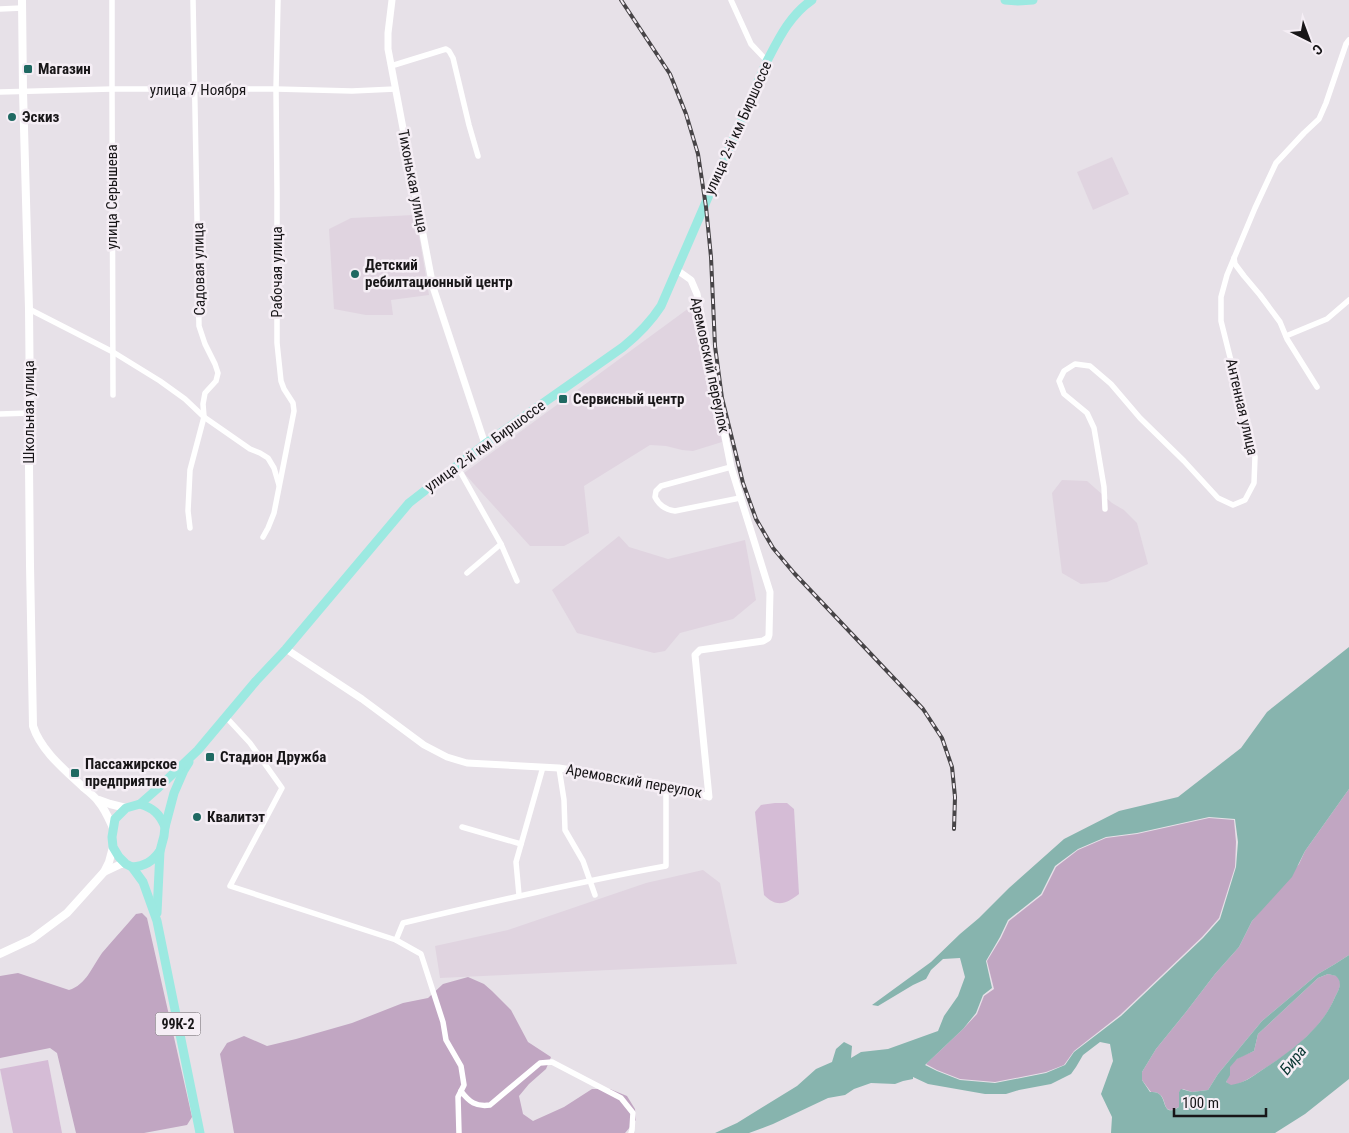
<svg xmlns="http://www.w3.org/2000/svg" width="1349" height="1133" font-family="'Roboto Condensed',sans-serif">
	<rect width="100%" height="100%" fill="#e7e1e8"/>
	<g fill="#e0d4e0">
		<polygon points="1112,157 1129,194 1093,210 1077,172"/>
		<polygon points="414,215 420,241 429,295 391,300 393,315 366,315 334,309 329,229 351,218"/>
		<polygon points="693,305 722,442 693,451 682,450 666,446 650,445 584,486 589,533 564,546 530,546 464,473"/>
		<polygon points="1062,480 1087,481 1112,503 1124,510 1137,523 1148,564 1107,582 1081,584 1062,573 1052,493"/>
		<polygon points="619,536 629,547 668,559 745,540 756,600 733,619 680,633 665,651 654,653 577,633 552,590"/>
		<polygon points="703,870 720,883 737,964 440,978 435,946 508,930 646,883"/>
	</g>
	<g fill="#d5bcd6">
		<path d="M775,803H787L794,809L799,894C786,904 777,908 764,895L755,812L761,805Z"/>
		<polygon points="48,1060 62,1133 13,1133 0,1069"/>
	</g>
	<g fill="#c1a6c2">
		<path d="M1349,789V955L1335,964L1318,974L1262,1021L1218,1074L1208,1090L1192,1092L1183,1089L1179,1092V1107C1161,1117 1168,1099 1159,1094C1157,1092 1153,1092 1151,1092L1142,1080V1072L1156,1049L1186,1012L1215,974L1239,947L1252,921L1299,864L1305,851Z"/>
		<polygon points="1209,818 1234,820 1236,842 1235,867 1219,918 1202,937 1120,1015 1074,1051 1064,1065 1046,1072 995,1082 960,1079 937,1070 926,1064 963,1029 977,1014 984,996 994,989 987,961 1001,938 1009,921 1042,895 1056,867 1078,850 1106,838 1137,834"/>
		<path d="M142,913L147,918L192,1117L187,1125L144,1133H76L57,1053L50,1048L0,1058V976L18,973L69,990C86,985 92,967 102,953C113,940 125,927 136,914Z"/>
		<path d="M1328,974L1337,976C1343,983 1339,989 1335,997C1323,1028 1290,1053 1262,1070C1252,1077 1243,1083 1231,1086L1226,1082C1229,1077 1228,1071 1230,1066C1234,1058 1247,1054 1254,1051L1258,1034L1318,978Z"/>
		<polygon points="468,977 484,984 492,991 511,1010 528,1042 551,1057 546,1069 529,1084 519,1096 523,1114 533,1121 564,1107 592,1089 610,1089 627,1096 635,1109 636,1120 625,1133 234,1133 220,1054 227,1043 244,1036 267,1046 296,1039 352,1023 403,1003 428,998 443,984"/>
	</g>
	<path fill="#87b4ae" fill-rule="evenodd" d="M1349,647V789L1305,851L1292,877L1252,921L1239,947L1215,974L1186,1012L1156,1049L1142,1072V1080L1150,1092C1153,1092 1157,1092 1159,1094C1167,1099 1162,1118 1179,1107V1092L1181,1089L1192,1092L1208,1090L1218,1074L1262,1021L1318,974L1335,964L1349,955V1079L1305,1114L1275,1133H1111L1112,1117L1101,1094L1113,1061L1110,1044L1100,1042L1083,1055L1076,1067L1071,1074L1051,1084L1019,1090L1006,1094H985L928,1084L913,1077V1079L903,1081L895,1084L871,1083L854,1089L845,1095L828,1098L773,1124L749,1133H715L737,1123L797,1086L816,1069L832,1062L836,1049L844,1042L852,1046L851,1058L861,1052L888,1049L938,1031L944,1016L958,996L965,977L960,958L943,959L931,970L926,979L913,985L878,1006L872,1005L931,962L960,934L979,918L1009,888L1064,839L1119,811L1178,797L1241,748L1267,712ZM1209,817L1235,819L1238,842L1236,867L1220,919L1203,938L1121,1016L1074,1052L1065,1065L1046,1073L995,1083L960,1080L937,1071L925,1065L963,1029L976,1013L983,995L992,988L986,961L1000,937L1008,920L1041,894L1055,866L1078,849L1106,837L1137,833ZM1328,974L1336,976C1343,983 1339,989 1335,997C1322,1029 1290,1052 1262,1070C1252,1077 1244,1083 1231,1085L1226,1082L1230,1075V1067L1237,1059L1254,1051L1258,1034L1318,978Z"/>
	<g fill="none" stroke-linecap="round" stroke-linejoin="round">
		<g stroke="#fff" stroke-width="5.5">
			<polyline points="112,0 112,89 113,395"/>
			<polyline points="731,0 751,44 767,61"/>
			<polyline points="0,9 22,8"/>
			<polyline points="391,66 446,49 449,51 453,58 469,125 478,156"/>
			<polyline points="0,92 112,89 276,89 352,91 395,89"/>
			<polyline points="1234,258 1235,264 1244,276 1260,295 1280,322 1287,339 1317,387"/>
			<polyline points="29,309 113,352 160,381 185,399 204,417 250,449 260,453 268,458 274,468 279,485"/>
			<polyline points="1286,336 1327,319 1349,300"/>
			<polyline points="0,414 30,413"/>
			<polyline points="457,466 501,544 467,573"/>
			<path d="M731,467L661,486L656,491L655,497C659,505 666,510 675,511L740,498"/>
			<polyline points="1105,509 1104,487 1094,428 1087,413 1064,394 1059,381 1064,371 1075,364 1090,366 1111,384 1140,418 1184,461 1218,498 1233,505 1245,500 1254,483 1255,457 1221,321 1221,297 1227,275 1255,208 1276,163 1304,133 1319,119 1326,103 1346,44 1349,40"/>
			<polyline points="190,528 188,511 190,470 204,417 203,404 205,393 216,381 218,373 215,364 205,344 199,326 193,0"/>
			<polyline points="263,537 268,528 274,513 294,411 293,403 284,389 281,381 277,343 277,192 276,89 278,0"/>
			<polyline points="501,544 517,581"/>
			<polyline points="226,717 250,743 282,788 230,886 396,940 421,954 443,1022 446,1040 461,1066 464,1085 458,1097 459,1133"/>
			<polyline points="559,768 564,800 565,830 583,861 595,895"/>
			<polyline points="462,827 521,844"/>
			<polyline points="519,895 516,862 543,767"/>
			<path d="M396,940L403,923C491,902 578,882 666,866V785"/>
			<path d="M461,1091C469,1102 476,1107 490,1105L540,1063L552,1062L621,1098L633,1113L632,1130L631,1133"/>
		</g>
		<g stroke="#fff" stroke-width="7">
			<polyline points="392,0 388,33 388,49 433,287 485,444"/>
			<polyline points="286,649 362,699 424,745 447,757 467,763 559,768 674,786 709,797 695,655 700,650 763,641 768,638 769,635 770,592 731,467 697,294 691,280 677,270"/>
		</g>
		<g stroke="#fff" stroke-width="8">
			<path d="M22,0L23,91L29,309L30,410L29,466L30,565L33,726C41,751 65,770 84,788C89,792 94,796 98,801C105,809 109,819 113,828"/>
			<polyline points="99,800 110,804 126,808"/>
			<polyline points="104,872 121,864 126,864"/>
			<polyline points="0,954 32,939 67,913 104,872 109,862 113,847"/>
		</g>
		<g stroke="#9ce9e1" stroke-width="9">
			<polyline points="1005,0 1018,1 1033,0"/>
			<path d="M140,804C153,808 160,814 165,827"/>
			<path d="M132,867C145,866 152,862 160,851"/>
			<polyline points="157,913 160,851 164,836 165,827 174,793 184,770 189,762"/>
			<path d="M200,1133L157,921L143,882L132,867L126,864L119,857L113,847L112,837L115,819L126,808L140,804L157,789L198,750L256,681L286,649L409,503L485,444L623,347C639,334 650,323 661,306L767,61C779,38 790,15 812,0"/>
		</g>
		<defs>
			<polyline id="rail" points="621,0 670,74 686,114 698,154 706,207 711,257 715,346 722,398 743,483 756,519 773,548 794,573 923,709 942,738 952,767 955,797 954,829"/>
		</defs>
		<use href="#rail" stroke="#474447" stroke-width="4"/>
		<use href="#rail" stroke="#f5eef5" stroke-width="2" stroke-dasharray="5.5" stroke-linecap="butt"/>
	</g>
	<g fill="#1f6962" stroke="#f5eef5" stroke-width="2">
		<rect x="23" y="64" width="10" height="10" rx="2.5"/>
		<circle cx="12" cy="117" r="5"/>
		<circle cx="355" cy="274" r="5"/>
		<rect x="558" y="394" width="10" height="10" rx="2.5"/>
		<rect x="205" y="752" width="10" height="10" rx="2.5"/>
		<rect x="70" y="768" width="10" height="10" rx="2.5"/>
		<circle cx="197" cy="817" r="5"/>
	</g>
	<g text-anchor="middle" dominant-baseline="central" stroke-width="5" stroke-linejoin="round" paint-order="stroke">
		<rect fill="#f5eef5" stroke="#5a575a" stroke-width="1" x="155.5" y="1012.5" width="45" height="23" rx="4"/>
		<g font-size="14" font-weight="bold" fill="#181618">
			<text x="178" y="1024">99К-2</text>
		</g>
		<g font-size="15" font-weight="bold" fill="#181618" stroke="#f5eef5" text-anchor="start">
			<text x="38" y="69">Магазин</text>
			<text x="22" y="117">Эскиз</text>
			<text x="365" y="265">Детский<tspan x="365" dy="17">ребилтационный центр</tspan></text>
			<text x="573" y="399">Сервисный центр</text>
			<text x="220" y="757">Стадион Дружба</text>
			<text x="85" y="764">Пассажирское<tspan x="85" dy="17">предприятие</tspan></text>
			<text x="207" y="817">Квалитэт</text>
		</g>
		<g font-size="15" fill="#181618" stroke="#f5eef5">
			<text x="198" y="90">улица 7 Ноября</text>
			<text transform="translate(738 128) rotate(-66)">улица 2-й км Биршоссе</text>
			<text transform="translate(413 181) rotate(79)">Тихонькая улица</text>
			<text transform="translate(112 197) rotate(-90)">улица Серышева</text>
			<text transform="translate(199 269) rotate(-91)">Садовая улица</text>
			<text transform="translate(277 272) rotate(-90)">Рабочая улица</text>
			<text transform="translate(710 365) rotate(78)">Аремовский переулок</text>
			<text transform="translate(1242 407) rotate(77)">Антенная улица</text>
			<text transform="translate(29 412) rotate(-90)">Школьная улица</text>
			<text transform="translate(485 446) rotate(-36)">улица 2-й км Биршоссе</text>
			<text transform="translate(634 781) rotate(10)">Аремовский переулок</text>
		</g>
		<g font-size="16" font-style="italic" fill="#093632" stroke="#f5eef5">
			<text transform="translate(1293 1060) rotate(-51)">Бира</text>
		</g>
	</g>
	<g transform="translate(1309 40) rotate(138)" stroke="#f5eef5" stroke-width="4" paint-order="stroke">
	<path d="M0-4L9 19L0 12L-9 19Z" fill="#181618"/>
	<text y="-8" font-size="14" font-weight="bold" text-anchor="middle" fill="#181618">С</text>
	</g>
	<path d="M1174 1108v8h92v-8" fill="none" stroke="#181618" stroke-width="2.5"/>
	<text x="1182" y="1108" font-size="15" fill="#181618" stroke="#f5eef5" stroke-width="4" paint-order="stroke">100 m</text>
</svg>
